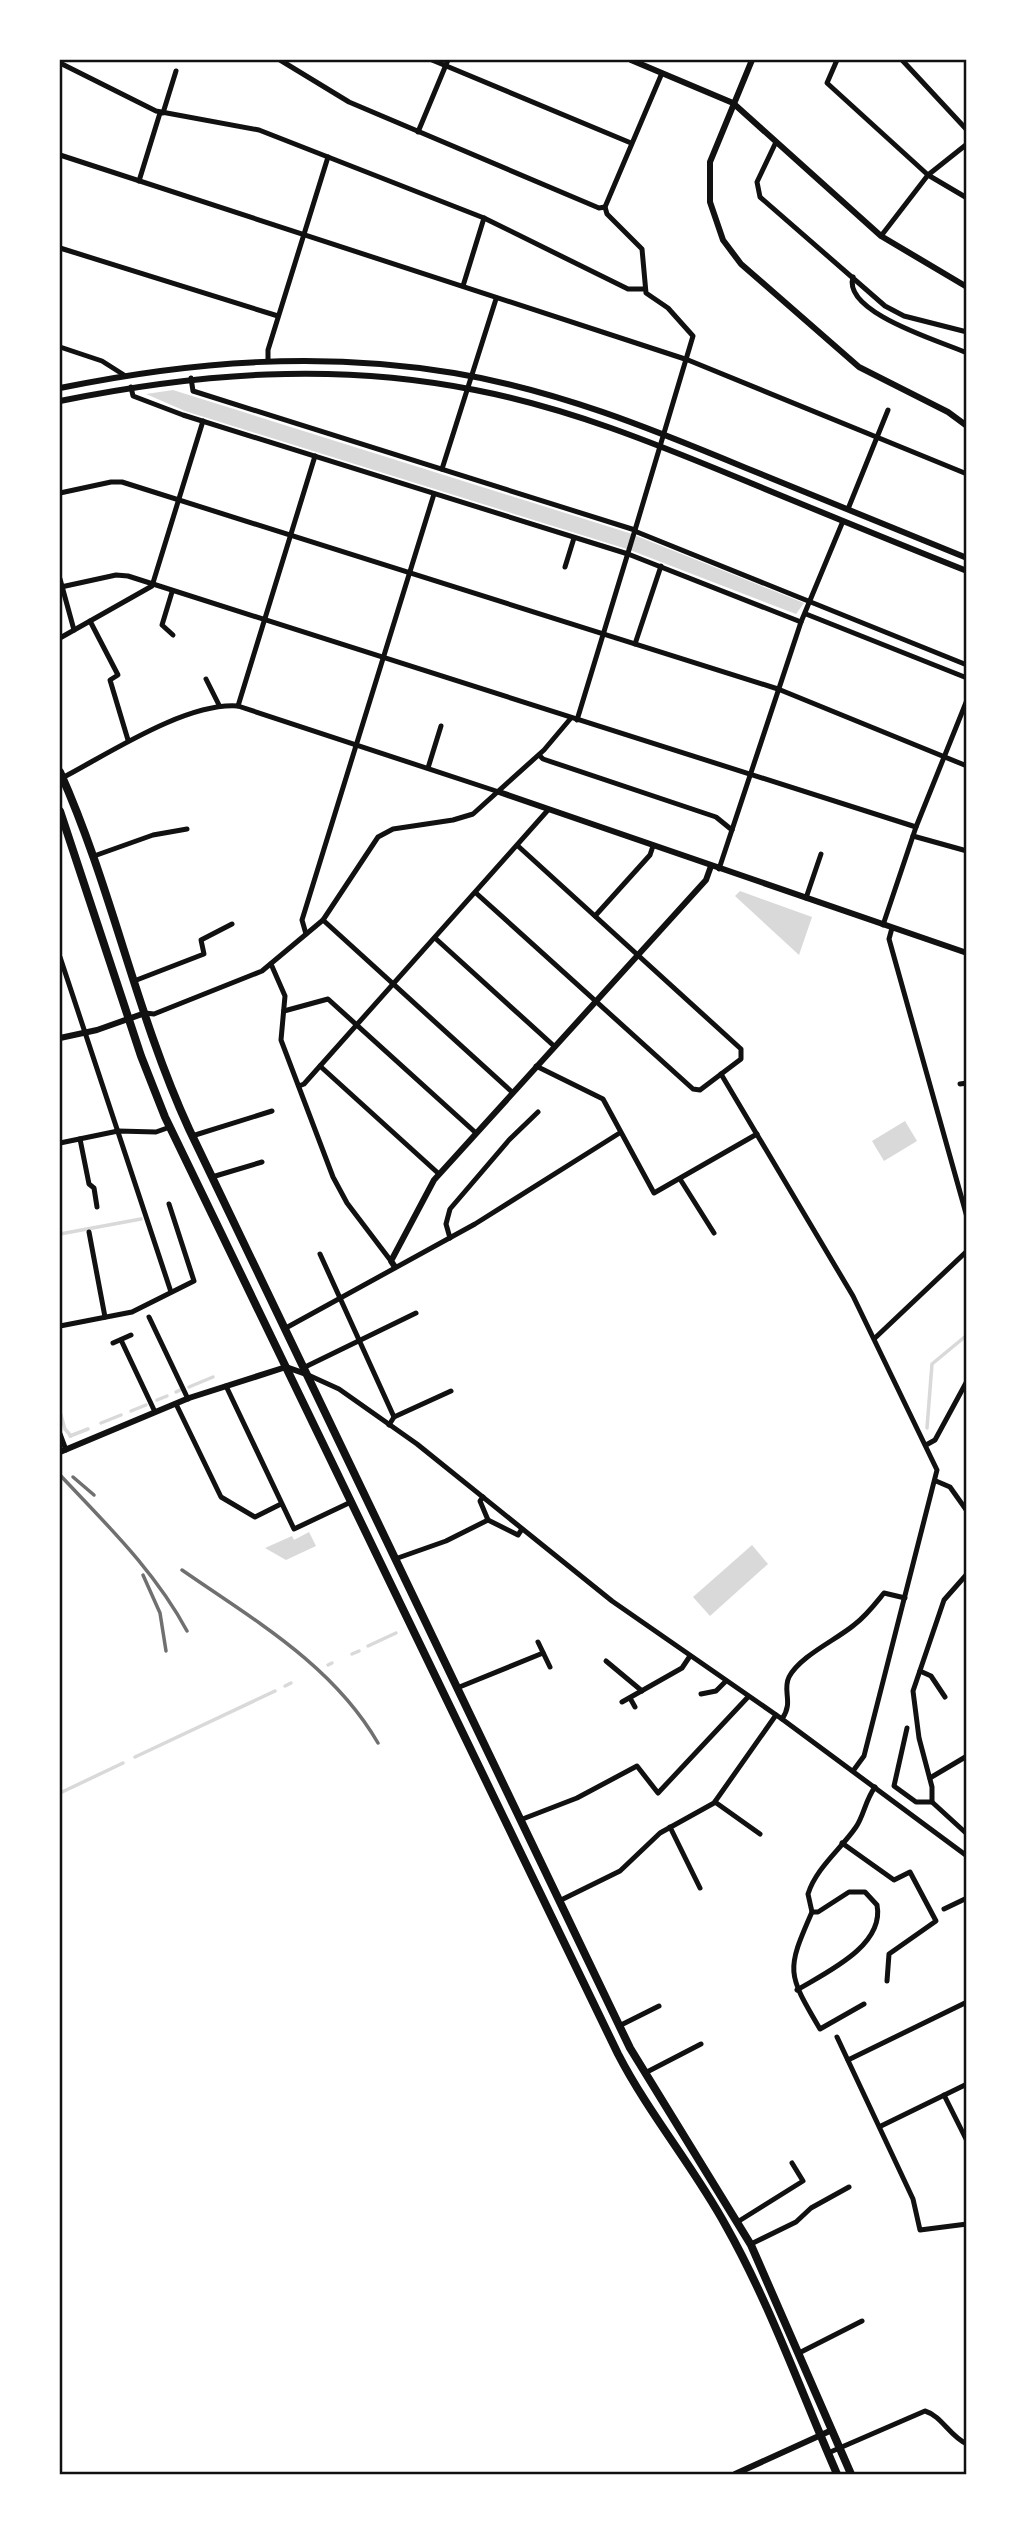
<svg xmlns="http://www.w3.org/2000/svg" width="1026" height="2534" font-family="Inter,sans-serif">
	<rect width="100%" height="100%" fill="#fff"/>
	<g fill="#d9d9d9">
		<polygon points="173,390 629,533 804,603 796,614 630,550 185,411 146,394"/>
		<polygon points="740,891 812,917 799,955 735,896"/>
		<polygon points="905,1121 917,1141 884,1161 872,1141"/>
		<polygon points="309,1532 316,1546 286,1560 265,1548 292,1536 294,1540"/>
		<polygon points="752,1545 768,1564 710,1616 693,1597"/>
	</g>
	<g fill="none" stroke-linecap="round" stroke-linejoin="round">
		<g stroke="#d9d9d9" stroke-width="3.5">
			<polyline points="60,1234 141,1219"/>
			<polyline points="189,1387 213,1377"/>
			<polyline points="176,1392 180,1390"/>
			<polyline points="157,1400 167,1396"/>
			<polyline points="131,1411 146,1405"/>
			<polyline points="60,1412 65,1429 71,1436"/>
			<polyline points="101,1423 121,1415"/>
			<polyline points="927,1428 932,1364 967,1335"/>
			<polyline points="70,1436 88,1429"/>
			<polyline points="368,1646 396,1633"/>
			<polyline points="352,1654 359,1651"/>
			<polyline points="328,1665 332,1663"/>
			<polyline points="285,1686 291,1683"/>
			<polyline points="135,1757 275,1691"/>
			<polyline points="60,1793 123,1763"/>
		</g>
		<g stroke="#111" stroke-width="5">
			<polyline points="280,60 349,102 599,208 605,207"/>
			<polyline points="432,60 631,143"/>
			<polyline points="837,60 827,83 928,175 967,198"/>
			<polyline points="902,60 967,130"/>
			<polyline points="60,63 156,111 259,130 484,218 628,289 644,289"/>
			<polyline points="163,113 176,71"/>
			<polyline points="418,132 448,60"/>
			<polyline points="776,142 757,182 760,197 885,306 904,316 967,332"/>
			<polyline points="60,155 688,360 967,474"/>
			<polyline points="139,181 160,113"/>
			<polyline points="881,236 928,175 967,144"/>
			<polyline points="60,248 278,316"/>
			<path d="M853,277C842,313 943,342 967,353"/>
			<polyline points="463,286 484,218"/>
			<polyline points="60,347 102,361 124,375"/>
			<polyline points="268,360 268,350 328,157"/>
			<polyline points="191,378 193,391 635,530 577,720"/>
			<polyline points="131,387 133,396 183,415 628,554 801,622"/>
			<polyline points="442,469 496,299"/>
			<polyline points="60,493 111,482 122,482 778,689 967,766"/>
			<polyline points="848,509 888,410"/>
			<polyline points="635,530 693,336 668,308 646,293 642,249 607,214 605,207 662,73"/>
			<polyline points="637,532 967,665"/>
			<polyline points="565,567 574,538"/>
			<polyline points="60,579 74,630"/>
			<polyline points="61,587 116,575 128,576 916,827"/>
			<polyline points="172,592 162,625 173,635"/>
			<polyline points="806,614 967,678"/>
			<polyline points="90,621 118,675 110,680 128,740"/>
			<polyline points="60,638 152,586 203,421"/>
			<polyline points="635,644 661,566"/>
			<polyline points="206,679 219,705"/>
			<polyline points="238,706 315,456"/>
			<polyline points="539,755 543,759 716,817 732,830"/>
			<polyline points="428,768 441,726"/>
			<path d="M62,778C108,754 186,702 238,706L499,792"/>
			<polyline points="913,836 967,851"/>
			<polyline points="94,856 153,835 187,829"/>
			<polyline points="719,869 801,622 843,521"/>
			<polyline points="476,893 693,1089 700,1090 741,1059 741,1049 518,846"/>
			<polyline points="806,898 821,854"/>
			<polyline points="595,916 650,855 653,846"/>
			<polyline points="323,920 512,1092"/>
			<polyline points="883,925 916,827 967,700"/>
			<polyline points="892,928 889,939 967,1217"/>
			<polyline points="306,934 302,920 434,494"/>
			<polyline points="435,938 554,1046"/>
			<polyline points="60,957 171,1292"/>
			<polyline points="271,964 285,996 281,1040 333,1177 347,1203 391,1261"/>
			<polyline points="134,981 204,954 201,940 232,924"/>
			<polyline points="284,1011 328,999 476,1133"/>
			<polyline points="145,1013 154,1014 262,971 323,920 378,837 393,829 453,820 473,814 544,750 571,718"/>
			<polyline points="320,1066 439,1174"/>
			<polyline points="536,1066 603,1099 654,1193 757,1134"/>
			<polyline points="721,1074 853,1296 937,1470 864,1756 853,1771"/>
			<polyline points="960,1084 967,1083"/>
			<polyline points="299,1086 304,1084 548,810"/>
			<polyline points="192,1136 272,1111"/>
			<polyline points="80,1139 89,1184 94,1188 97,1207"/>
			<polyline points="60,1143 118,1131 156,1132 170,1127"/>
			<polyline points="212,1177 262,1162"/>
			<polyline points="680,1179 714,1233"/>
			<polyline points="89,1232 105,1317"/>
			<polyline points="450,1238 446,1224 450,1209 509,1140 538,1112"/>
			<polyline points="320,1254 394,1417 389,1425"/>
			<polyline points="149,1317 188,1399"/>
			<polyline points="60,1326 132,1312 194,1281 169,1204"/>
			<polyline points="284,1329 475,1224 618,1134"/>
			<polyline points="875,1338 967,1251"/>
			<polyline points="121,1340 155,1412"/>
			<polyline points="113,1343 131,1335"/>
			<polyline points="303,1368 416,1313"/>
			<polyline points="306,1374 339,1389 417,1444 612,1601 782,1719 967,1856"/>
			<polyline points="226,1386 294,1529 351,1502"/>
			<polyline points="176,1404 221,1497 255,1517 281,1504"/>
			<polyline points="394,1417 451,1391"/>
			<polyline points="60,1434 66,1450"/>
			<polyline points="926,1445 935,1440 967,1381"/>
			<polyline points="936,1481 950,1487 967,1511"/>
			<polyline points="483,1497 480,1501 488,1520"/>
			<polyline points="395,1559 446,1541 488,1520 518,1535 522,1529"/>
			<polyline points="967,1574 944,1600 913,1691 919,1738 932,1787 932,1802 967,1834"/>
			<polyline points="538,1642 550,1667"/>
			<polyline points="606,1661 642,1691"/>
			<polyline points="920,1671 931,1676 945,1697"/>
			<polyline points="457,1688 543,1653"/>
			<polyline points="701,1694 716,1691 726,1681"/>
			<polyline points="630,1698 635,1707"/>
			<polyline points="622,1702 682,1668 690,1656"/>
			<path d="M782,1719C794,1702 782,1691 789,1677C800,1656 836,1640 854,1625C866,1616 875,1604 884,1593L905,1598"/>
			<polyline points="907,1728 894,1786 916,1802 932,1802"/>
			<polyline points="930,1778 967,1756"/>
			<polyline points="715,1802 760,1834"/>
			<polyline points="520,1820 577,1798 637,1766 658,1793 748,1697"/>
			<polyline points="670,1827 700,1888"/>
			<polyline points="842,1843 894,1880 910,1872 936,1921 889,1954 887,1981"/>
			<polyline points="559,1901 620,1871 660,1833 714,1803 776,1715"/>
			<polyline points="944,1909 967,1898"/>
			<path d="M812,1912C786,1971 787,1973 820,2029L864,2004"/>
			<path d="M797,1990C825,1973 885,1946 877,1905L865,1892H849L818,1912H812L808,1894C816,1868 841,1849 856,1827C864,1815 865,1801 875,1787"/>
			<polyline points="619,2026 659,2006"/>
			<polyline points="837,2037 913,2199 920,2230 967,2224"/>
			<polyline points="848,2060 967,2002"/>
			<polyline points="645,2073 701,2044"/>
			<polyline points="944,2095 967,2141"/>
			<polyline points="881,2126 967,2084"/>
			<polyline points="739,2221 803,2181 792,2163"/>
			<polyline points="751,2244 796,2222 811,2208 849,2187"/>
			<polyline points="799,2353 862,2321"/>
			<path d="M828,2453L925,2411C942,2416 950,2437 967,2444"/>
		</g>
		<g stroke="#111" stroke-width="6">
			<polyline points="631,60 733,103 881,236 967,287"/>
			<polyline points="752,60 710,162 710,202 723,240 741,264 859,367 948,412 967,426"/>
			<path d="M60,388C191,361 321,351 454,373C556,390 650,428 746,468C819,498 893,528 967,558"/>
			<path d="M60,401C198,373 335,362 475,390C568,408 654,443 741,479C816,510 891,541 967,571"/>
			<polyline points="499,792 967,953"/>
			<polyline points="60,1038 97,1030 145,1013"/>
			<polyline points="395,1267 391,1261 434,1180 706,880 711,866"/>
			<polyline points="60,1452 189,1398 286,1367 306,1374"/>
			<polyline points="735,2474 832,2430"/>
		</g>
		<g stroke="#111" stroke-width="8">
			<path d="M60,772C112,888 136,1014 189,1129L630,2048L751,2245L851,2474"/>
			<path d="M60,811L141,1056L165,1117L618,2054C649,2114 693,2166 726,2226C770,2304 801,2392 837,2474"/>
		</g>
		<g stroke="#707070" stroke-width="3.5">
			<path d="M60,1475C106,1524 155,1571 187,1631"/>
			<polyline points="73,1477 94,1495"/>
			<path d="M182,1570C254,1620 333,1665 378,1743"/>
			<polyline points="143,1575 160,1613 166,1651"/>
		</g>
	</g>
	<rect width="1026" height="2534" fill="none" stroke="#ffffff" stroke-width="122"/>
	<rect x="61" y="61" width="904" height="2412" fill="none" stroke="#111" stroke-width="2.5"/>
</svg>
